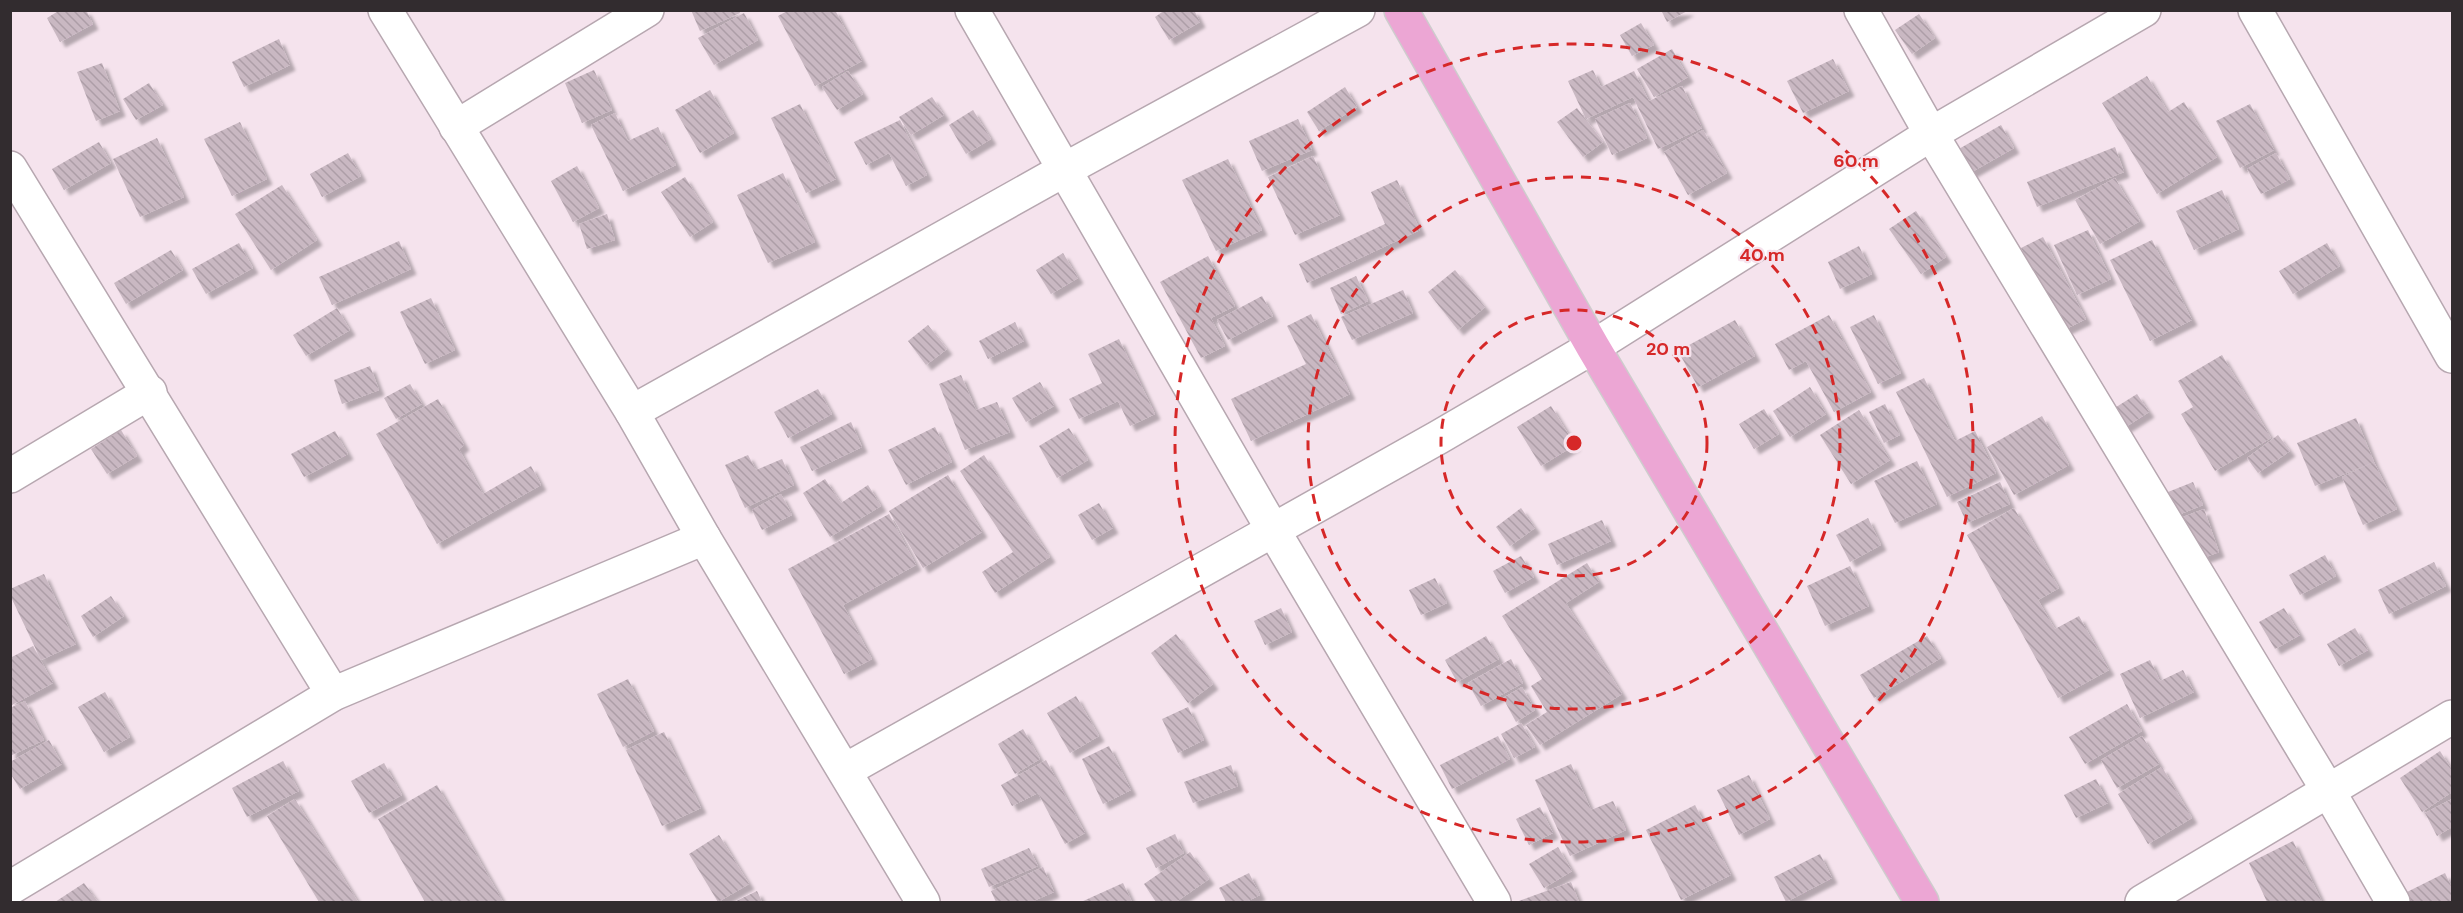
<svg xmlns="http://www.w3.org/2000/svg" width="2463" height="913" font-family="'DM Sans',sans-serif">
	<defs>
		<pattern id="building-back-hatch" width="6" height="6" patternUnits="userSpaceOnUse" patternTransform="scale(1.5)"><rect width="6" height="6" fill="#c9b8c2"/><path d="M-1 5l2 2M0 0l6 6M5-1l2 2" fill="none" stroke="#ad9ea7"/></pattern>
		<filter id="shadow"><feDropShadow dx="5.5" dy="5.5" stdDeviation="1.5" flood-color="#0004"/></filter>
	</defs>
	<rect width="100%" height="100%" fill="#f5e3ed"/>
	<g fill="url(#building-back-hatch)" filter="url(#shadow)">
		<polygon points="60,10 86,10 93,24 60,42 47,18"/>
		<polygon points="691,10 739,10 740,13 700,31"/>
		<polygon points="789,10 835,10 862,61 815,86 778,16"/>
		<polygon points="1165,10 1194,10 1200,22 1169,40 1155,17"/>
		<polygon points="1661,10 1689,10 1667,22"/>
		<polygon points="744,13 758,40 714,65 698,38"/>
		<polygon points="1919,14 1935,38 1912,54 1895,30"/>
		<polygon points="1641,23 1654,45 1632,56 1620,35"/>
		<polygon points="279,39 290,65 244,87 232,62"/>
		<polygon points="1672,49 1688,77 1654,97 1637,69"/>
		<polygon points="1833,59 1849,91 1803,113 1787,81"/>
		<polygon points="102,63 120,111 96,121 77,72"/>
		<polygon points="594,70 612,110 582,123 565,83"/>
		<polygon points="1593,70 1601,87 1634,71 1649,101 1682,86 1702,128 1658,149 1633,97 1586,119 1568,81"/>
		<polygon points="848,71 863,94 837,110 822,87"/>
		<polygon points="2147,76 2168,112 2184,102 2217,157 2157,194 2102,103"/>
		<polygon points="149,83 163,105 136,120 123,99"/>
		<polygon points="1345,87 1357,107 1319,131 1307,112"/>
		<polygon points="710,90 734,133 700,153 675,110"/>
		<polygon points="932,97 944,115 911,135 899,117"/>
		<polygon points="1630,103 1647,138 1612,155 1595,119"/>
		<polygon points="800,104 836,179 806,193 771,118"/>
		<polygon points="2250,104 2274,150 2240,168 2216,121"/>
		<polygon points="1577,108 1603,142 1583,157 1557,122"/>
		<polygon points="973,110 991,139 966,154 949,125"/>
		<polygon points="615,113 628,141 658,127 676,165 623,191 591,125"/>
		<polygon points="1298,119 1312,150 1262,171 1249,141"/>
		<polygon points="900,120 927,175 906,186 889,153 866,165 854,142"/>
		<polygon points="240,122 267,179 232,196 204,139"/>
		<polygon points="2001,125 2014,148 1963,177 1950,154"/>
		<polygon points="1703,130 1727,173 1688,195 1664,152"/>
		<polygon points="157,138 184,197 140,217 113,159"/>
		<polygon points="99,142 111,163 64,190 52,169"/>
		<polygon points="2115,147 2124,172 2037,207 2027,182"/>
		<polygon points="348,153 361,176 322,197 310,174"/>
		<polygon points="2276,153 2290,179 2261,194 2247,169"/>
		<polygon points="1313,156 1340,215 1295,235 1268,177"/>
		<polygon points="1228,159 1262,230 1216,251 1182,180"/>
		<polygon points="577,166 599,208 573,222 551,181"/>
		<polygon points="783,173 815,242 768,263 737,195"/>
		<polygon points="685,177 713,222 690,237 661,192"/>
		<polygon points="2115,178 2140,221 2100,244 2075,200"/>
		<polygon points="1397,180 1420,230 1307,283 1299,264 1385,224 1371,192"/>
		<polygon points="282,185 317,240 271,270 235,214"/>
		<polygon points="2222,190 2239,229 2194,250 2176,211"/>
		<polygon points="1916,211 1946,257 1921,274 1889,229"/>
		<polygon points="607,214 615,240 587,249 579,224"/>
		<polygon points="2088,230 2111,279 2077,295 2054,245"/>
		<polygon points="2043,237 2086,319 2064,330 2021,248"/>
		<polygon points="2152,240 2192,320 2150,341 2110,260"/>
		<polygon points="399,241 411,269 332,305 319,277"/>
		<polygon points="239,243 253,268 206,294 192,269"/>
		<polygon points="2327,243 2340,266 2293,294 2279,271"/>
		<polygon points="1859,246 1872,274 1840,289 1828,262"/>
		<polygon points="171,250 183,270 126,304 114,283"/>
		<polygon points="1063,253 1078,278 1051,294 1036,270"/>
		<polygon points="1208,256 1235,306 1211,318 1225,346 1201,358 1160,282"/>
		<polygon points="1455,270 1485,307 1458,330 1428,292"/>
		<polygon points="1356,276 1368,301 1341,314 1330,288"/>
		<polygon points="1403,290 1413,313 1352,340 1341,317"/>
		<polygon points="1262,296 1273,316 1228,340 1217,320"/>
		<polygon points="431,298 455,350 425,364 400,312"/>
		<polygon points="337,308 350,330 306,356 293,335"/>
		<polygon points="1311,314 1350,394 1251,441 1231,399 1306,364 1287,326"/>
		<polygon points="1829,315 1871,392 1834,412 1806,361 1789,370 1775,344"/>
		<polygon points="1874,315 1901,373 1878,384 1850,327"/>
		<polygon points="1735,320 1755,356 1698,387 1678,351"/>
		<polygon points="1015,322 1024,341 988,359 979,341"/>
		<polygon points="928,325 947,349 926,365 908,341"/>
		<polygon points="1119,339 1155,414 1130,426 1118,401 1079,419 1069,399 1102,383 1088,354"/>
		<polygon points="2222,355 2271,438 2215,471 2181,414 2193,407 2178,381"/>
		<polygon points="370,366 379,390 342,404 334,380"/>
		<polygon points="961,375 976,410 997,402 1010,432 965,450 939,384"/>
		<polygon points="1924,378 1955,441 1975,431 1996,473 1947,497 1896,392"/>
		<polygon points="1040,382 1054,406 1026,422 1012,398"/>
		<polygon points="410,384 422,404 396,419 384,398"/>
		<polygon points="1810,387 1826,414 1790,437 1773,411"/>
		<polygon points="818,389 832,414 788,438 774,412"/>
		<polygon points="2137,394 2149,412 2124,428 2113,409"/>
		<polygon points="438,399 464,445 459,449 483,494 531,466 541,485 437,544 376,434"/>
		<polygon points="1885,404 1900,435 1884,443 1869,412"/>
		<polygon points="1551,406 1575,445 1541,466 1517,427"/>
		<polygon points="1764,409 1779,434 1754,449 1739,424"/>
		<polygon points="1859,410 1890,460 1851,484 1820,435"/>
		<polygon points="2042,416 2069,465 2014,495 1987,447"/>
		<polygon points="2356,418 2374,462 2315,486 2297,443"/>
		<polygon points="851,422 862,447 812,471 800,447"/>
		<polygon points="935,427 952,462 906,485 888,450"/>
		<polygon points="1069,428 1088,460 1057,478 1039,446"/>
		<polygon points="121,430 137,456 107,474 91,449"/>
		<polygon points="335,431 348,454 304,477 291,454"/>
		<polygon points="2278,435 2290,451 2258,473 2247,458"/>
		<polygon points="748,455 756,470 782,459 794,485 745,508 725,465"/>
		<polygon points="984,455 1050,557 995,593 982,572 1013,552 960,471"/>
		<polygon points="1917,461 1937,504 1895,523 1874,481"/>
		<polygon points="2374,462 2397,509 2363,525 2342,477"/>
		<polygon points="948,475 982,532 923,568 889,511"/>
		<polygon points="825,479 841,503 868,485 881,506 830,537 803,493"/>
		<polygon points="2000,482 2010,504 1967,523 1957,502"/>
		<polygon points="2193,482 2203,505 2173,517 2163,494"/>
		<polygon points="781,494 792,515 762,530 752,510"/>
		<polygon points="1099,503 1113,528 1092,540 1078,515"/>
		<polygon points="1521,508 1535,528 1510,546 1496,527"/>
		<polygon points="2014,508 2059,588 2038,600 2055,629 2079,616 2109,670 2058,698 1967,535"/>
		<polygon points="2204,509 2219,552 2190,563 2175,520"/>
		<polygon points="889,514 916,565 843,605 872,659 844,674 788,569"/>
		<polygon points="1868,518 1881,545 1850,562 1836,535"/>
		<polygon points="1602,520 1611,541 1557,565 1548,544"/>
		<polygon points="2325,555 2336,576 2300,595 2289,575"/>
		<polygon points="1521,556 1534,577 1505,593 1493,571"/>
		<polygon points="2434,562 2446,586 2389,614 2378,590"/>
		<polygon points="1587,563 1599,582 1566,603 1622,694 1540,745 1526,725 1547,712 1531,686 1542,679 1502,616"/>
		<polygon points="1850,566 1869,606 1825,626 1807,586"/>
		<polygon points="44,574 76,644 41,660 10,595 10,589"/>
		<polygon points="1435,578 1447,603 1421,615 1409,590"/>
		<polygon points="111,596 124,616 93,637 81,616"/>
		<polygon points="1281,608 1292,632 1265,645 1254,621"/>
		<polygon points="2284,608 2300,635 2275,649 2259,622"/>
		<polygon points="2355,628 2368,650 2339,666 2327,644"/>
		<polygon points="1176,634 1213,684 1188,703 1151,653"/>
		<polygon points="1486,636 1499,659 1457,682 1445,660"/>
		<polygon points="1927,636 1941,658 1874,698 1860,675"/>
		<polygon points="33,646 53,683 10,706 10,658"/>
		<polygon points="1511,659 1523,683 1481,706 1468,683"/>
		<polygon points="2150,660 2160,681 2183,670 2194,692 2140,718 2120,674"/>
		<polygon points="628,679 654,731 623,747 597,694"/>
		<polygon points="1522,687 1535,710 1516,722 1503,698"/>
		<polygon points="105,692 130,737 104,752 78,707"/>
		<polygon points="1076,696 1099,736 1070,753 1047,713"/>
		<polygon points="25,701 44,740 10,756 10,708"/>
		<polygon points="2127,704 2142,731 2085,764 2069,737"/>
		<polygon points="1188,707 1204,740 1178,753 1162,719"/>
		<polygon points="1521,723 1535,747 1514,758 1501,734"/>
		<polygon points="1023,729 1040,759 1015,774 998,744"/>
		<polygon points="664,732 701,808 662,826 626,750"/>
		<polygon points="1498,736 1510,759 1452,789 1440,765"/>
		<polygon points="2142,736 2159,764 2117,788 2101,760"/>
		<polygon points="49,740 62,764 20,789 10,773 10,762"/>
		<polygon points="1109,746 1131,790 1103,804 1082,759"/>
		<polygon points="2440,751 2452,770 2452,792 2422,812 2400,778"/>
		<polygon points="1046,760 1085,833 1065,844 1038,793 1012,806 1001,785"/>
		<polygon points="283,761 299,791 247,817 232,788"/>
		<polygon points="384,763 402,795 369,813 351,781"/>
		<polygon points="1571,764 1591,810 1613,801 1626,830 1570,856 1535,780"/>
		<polygon points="1231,765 1238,786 1193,803 1184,782"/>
		<polygon points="2162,767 2192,818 2148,844 2118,794"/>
		<polygon points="1749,775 1770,819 1739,835 1717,790"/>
		<polygon points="2096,779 2108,803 2076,818 2064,795"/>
		<polygon points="437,785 503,902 425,902 378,819"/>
		<polygon points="295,799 358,902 319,902 267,816"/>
		<polygon points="2452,799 2452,827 2437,836 2425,813"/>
		<polygon points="1695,805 1731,875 1681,900 1646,830"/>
		<polygon points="1540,807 1553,833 1529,845 1516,819"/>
		<polygon points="1175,834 1184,853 1156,868 1146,848"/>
		<polygon points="719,835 749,884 718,902 689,854"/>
		<polygon points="2293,841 2322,902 2267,902 2249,863"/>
		<polygon points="1558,847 1572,871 1544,888 1529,864"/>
		<polygon points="1029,848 1038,866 989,887 981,869"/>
		<polygon points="1190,852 1209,879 1176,902 1156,902 1144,884"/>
		<polygon points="1820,854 1832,878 1786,902 1774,877"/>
		<polygon points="1043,867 1054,892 1031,902 996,902 991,891"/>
		<polygon points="1249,873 1260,895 1246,902 1226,902 1219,888"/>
		<polygon points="2445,873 2452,888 2452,902 2400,902 2397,897"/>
		<polygon points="1571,882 1579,902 1516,902"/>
		<polygon points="84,883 98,902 55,902"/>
		<polygon points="1123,883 1132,902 1081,902"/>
		<polygon points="757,891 762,902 734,902"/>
	</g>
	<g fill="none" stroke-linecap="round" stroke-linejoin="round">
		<defs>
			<g id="minor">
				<polyline points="385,10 632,412 704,538 923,902"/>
				<polyline points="972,10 1273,530 1494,902"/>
				<polyline points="1861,10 1931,134 2329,792 2393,902"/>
				<polyline points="2255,10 2452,356"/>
				<polyline points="456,127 647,10"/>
				<polyline points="10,168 333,694"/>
				<polyline points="632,412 1064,170 1358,10"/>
				<polyline points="10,476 150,392"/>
				<polyline points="846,770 1439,437 1593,347 1931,134 2144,10"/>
				<polyline points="10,888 333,694 704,538"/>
				<polyline points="2142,902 2452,717"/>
			</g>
			<polyline id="major" points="1401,10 1593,347 1922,902"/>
		</defs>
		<use href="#minor" stroke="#b7a7b0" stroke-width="36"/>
		<use href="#major" stroke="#cecccd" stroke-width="36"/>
		<use href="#minor" stroke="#fff" stroke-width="33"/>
		<use href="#major" stroke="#eca6d4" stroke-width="33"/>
	</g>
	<g fill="none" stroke="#d62828" stroke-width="3" stroke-dasharray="10 8">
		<circle cx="1574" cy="443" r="133"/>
		<circle cx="1574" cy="443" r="266"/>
		<circle cx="1574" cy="443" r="399"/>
	</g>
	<circle cx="1574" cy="443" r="9" fill="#d62828" stroke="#f5e3ed" stroke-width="3"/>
	<g font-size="18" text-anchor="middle" font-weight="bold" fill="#d62828" stroke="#f5e3ed" stroke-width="4.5" stroke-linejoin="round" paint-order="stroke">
		<text x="1856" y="167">60 m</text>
		<text x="1762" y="261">40 m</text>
		<text x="1668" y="355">20 m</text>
	</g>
	<rect width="2463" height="913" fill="none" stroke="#322c2f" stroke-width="24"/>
</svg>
